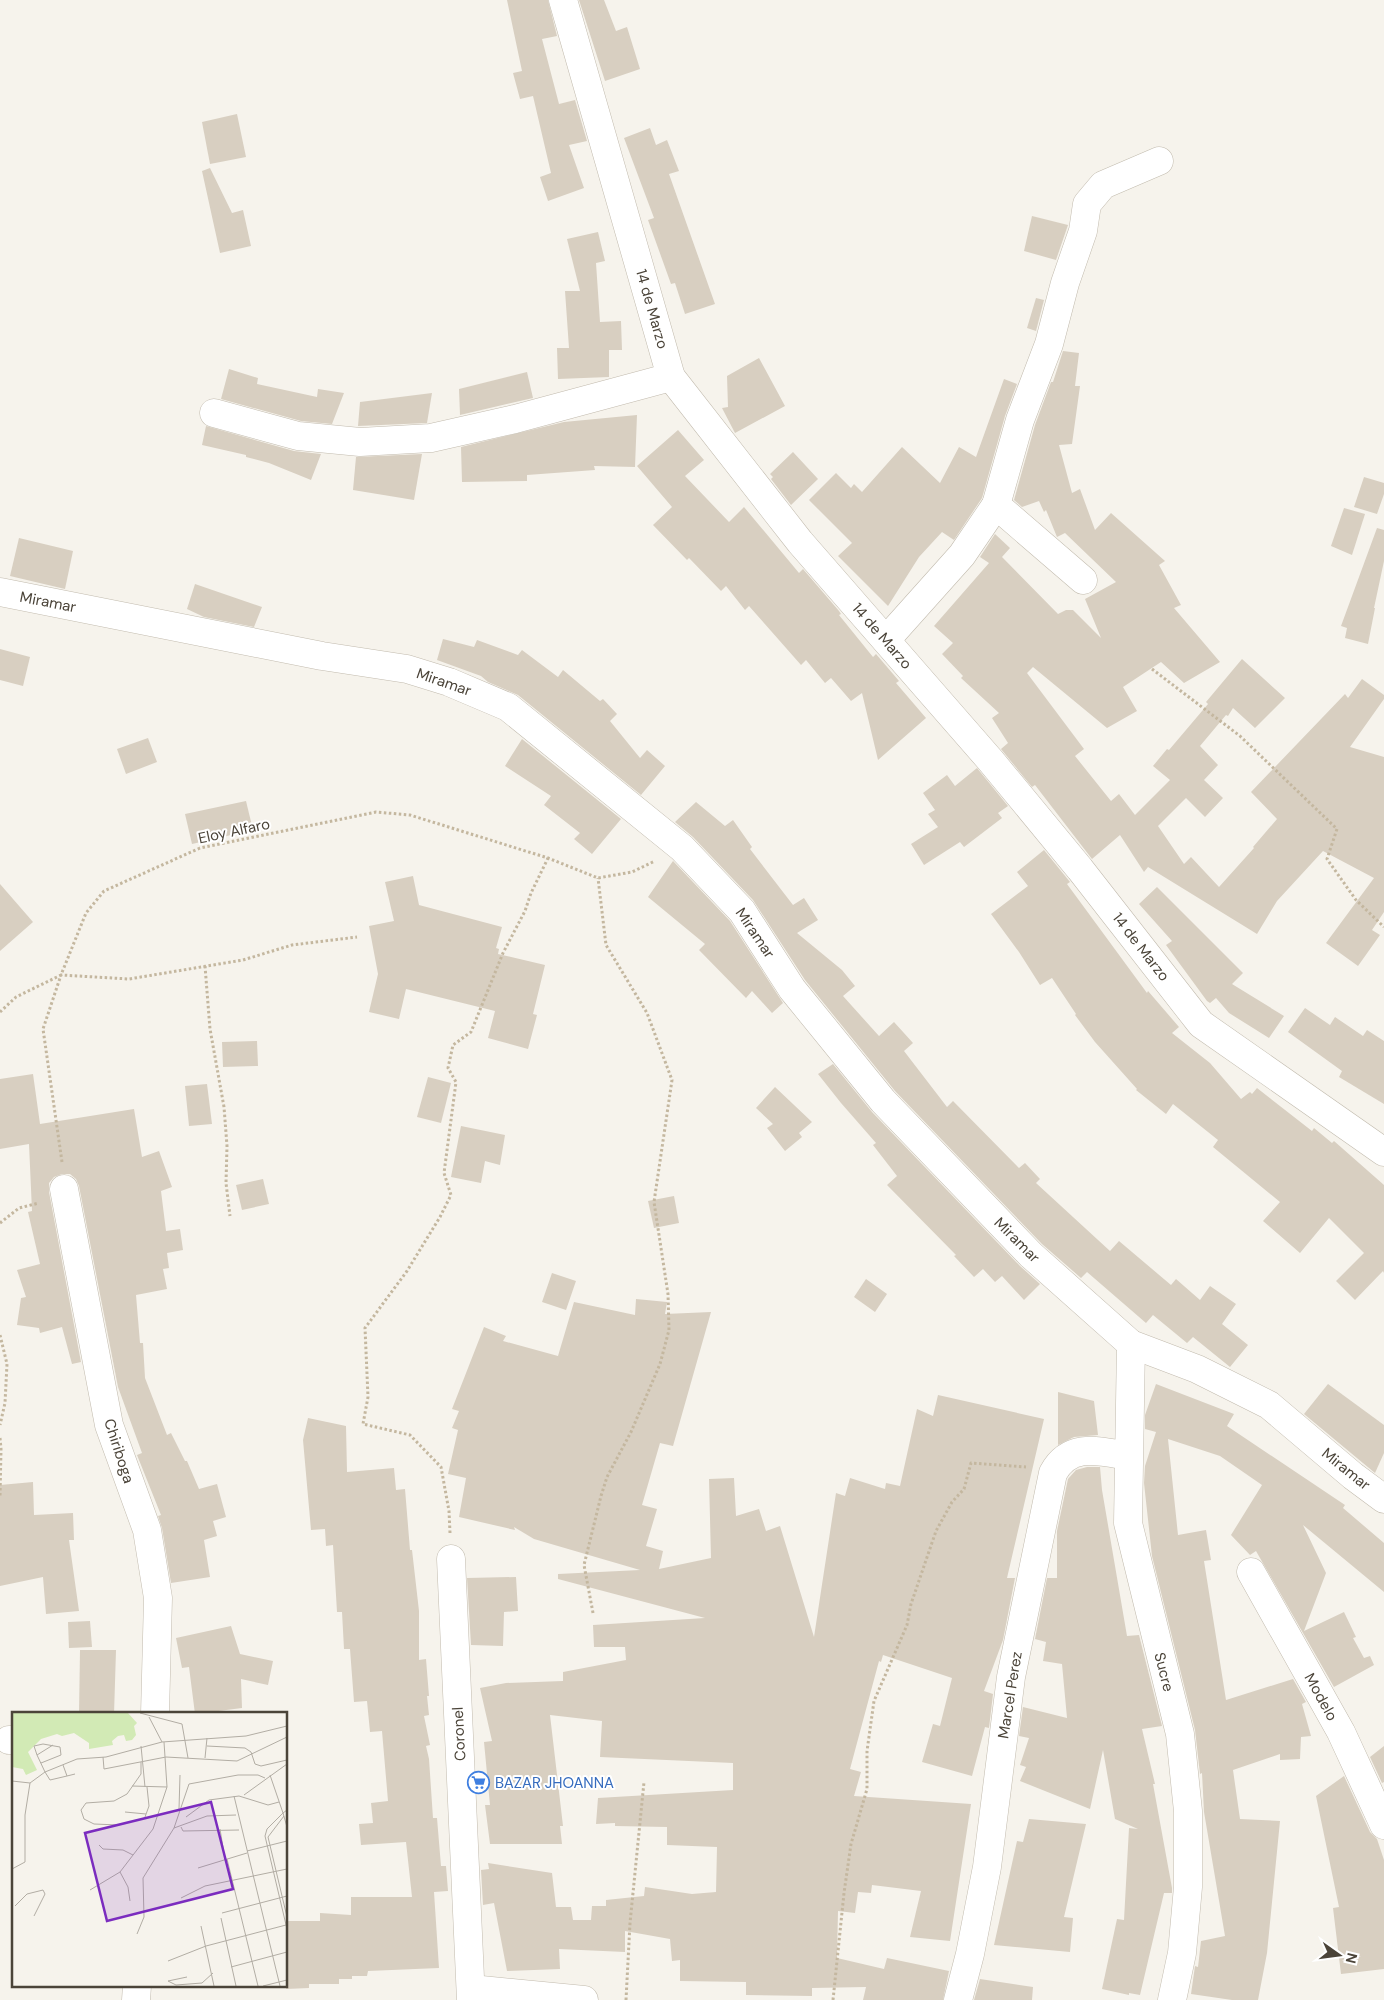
<svg xmlns="http://www.w3.org/2000/svg" width="1384" height="2000" font-family="'DM Sans',sans-serif">
	<rect width="100%" height="100%" fill="#f6f3ec"/>
	<g fill="#d8cfc1">
		<polygon points="507,0 548,0 557,36 542,39 559,104 575,100 587,141 569,145 584,188 548,201 540,177 551,173 533,96 520,99 513,73 522,71"/>
		<polygon points="579,0 604,0 616,31 627,27 640,69 605,81"/>
		<polygon points="237,114 246,157 210,164 202,122"/>
		<polygon points="650,128 656,145 667,140 679,171 669,174 715,304 685,314 675,283 671,284 648,220 654,218 624,138"/>
		<polygon points="210,168 232,213 243,210 251,246 220,253 202,171"/>
		<polygon points="1032,216 1068,225 1056,260 1024,251"/>
		<polygon points="598,232 605,261 596,263 600,322 621,321 622,350 609,350 609,377 558,379 557,348 569,348 565,291 580,291 567,239"/>
		<polygon points="1036,298 1044,300 1036,331 1027,328"/>
		<polygon points="1063,351 1079,353 1075,386 1080,386 1072,444 1059,445 1072,493 1080,489 1095,530 1111,513 1165,561 1159,565 1181,605 1174,608 1220,662 1184,683 1161,662 1123,687 1137,711 1107,728 1033,667 1027,673 1084,749 1075,756 1111,801 1119,794 1135,815 1170,780 1153,766 1167,749 1169,750 1208,704 1206,702 1242,659 1285,698 1255,728 1233,708 1228,716 1226,715 1200,746 1218,765 1204,780 1223,798 1205,817 1186,798 1158,826 1184,864 1191,857 1219,887 1254,848 1253,847 1277,819 1251,792 1345,694 1348,698 1362,679 1384,695 1384,699 1350,747 1384,757 1384,912 1372,930 1380,935 1358,966 1326,943 1374,878 1323,851 1277,901 1257,934 1148,867 1144,872 1120,835 1092,859 1035,785 1032,787 1001,749 1008,743 992,718 999,713 961,678 963,676 942,654 953,643 934,626 989,563 980,557 995,534 1010,548 1002,557 1058,614 1066,610 1073,610 1101,638 1085,599 1116,582 1065,533 1057,537 1046,510 1044,512 1039,501 1022,507 1014,500 1035,425 1051,382 1053,382"/>
		<polygon points="759,358 785,406 735,433 722,408 728,407 727,376"/>
		<polygon points="229,369 258,378 257,384 317,397 318,389 344,393 332,424 301,421 221,399"/>
		<polygon points="527,372 533,398 460,415 459,389"/>
		<polygon points="1004,379 1017,384 1005,416 982,498 954,540 942,532 919,557 888,606 838,556 852,543 809,500 836,473 851,488 854,484 862,492 902,447 940,483 959,447 976,457"/>
		<polygon points="432,393 427,423 358,426 360,402"/>
		<polygon points="637,415 635,467 594,466 595,470 527,475 527,481 462,482 461,447 564,422"/>
		<polygon points="206,426 294,451 321,454 311,480 269,463 246,457 246,455 202,445"/>
		<polygon points="678,430 704,460 685,476 729,522 744,507 799,573 803,569 839,611 841,614 839,615 873,657 876,654 899,681 896,683 926,718 878,760 862,693 851,701 831,678 825,683 806,660 801,665 749,606 745,610 726,586 721,591 689,558 687,560 653,525 672,507 637,466"/>
		<polygon points="793,452 818,479 791,505 771,479 773,477 770,474"/>
		<polygon points="422,454 414,500 353,490 356,457"/>
		<polygon points="1364,477 1384,483 1384,494 1377,514 1354,507"/>
		<polygon points="1344,508 1365,514 1352,555 1331,546"/>
		<polygon points="1377,528 1384,530 1384,561 1374,608 1375,608 1368,644 1345,638 1347,628 1341,626"/>
		<polygon points="19,538 73,551 65,589 10,576"/>
		<polygon points="195,584 262,607 254,627 204,617 187,609"/>
		<polygon points="443,639 474,647 477,640 518,655 522,650 558,677 563,670 600,701 603,699 617,714 610,721 640,758 647,750 665,766 641,795 518,695 488,682 481,676 437,660"/>
		<polygon points="0,649 30,657 23,686 0,680"/>
		<polygon points="148,738 157,762 126,774 117,749"/>
		<polygon points="522,739 621,819 592,854 574,839 580,833 544,805 551,796 505,766"/>
		<polygon points="977,768 1008,806 998,813 1002,818 964,847 960,842 924,865 911,844 938,827 928,814 935,810 923,793 947,775 955,786"/>
		<polygon points="246,801 253,830 192,844 185,814"/>
		<polygon points="696,802 725,826 733,820 752,847 750,849 793,905 804,898 818,920 797,933 842,970 855,986 843,996 879,1036 894,1022 913,1043 904,1051 947,1107 953,1101 1019,1168 1025,1163 1040,1179 1036,1183 1110,1251 1119,1241 1171,1285 1176,1279 1200,1300 1210,1286 1236,1304 1222,1324 1248,1345 1230,1367 1193,1337 1187,1343 1153,1315 1146,1323 1087,1272 1081,1278 1042,1244 895,1091 805,980 753,900 693,837 675,822"/>
		<polygon points="1044,850 1070,882 1067,884 1147,993 1148,991 1179,1027 1172,1033 1210,1063 1241,1099 1250,1092 1252,1094 1257,1088 1312,1131 1314,1128 1332,1143 1334,1141 1384,1185 1384,1273 1383,1271 1355,1300 1336,1281 1364,1253 1329,1218 1300,1253 1263,1221 1280,1202 1213,1147 1218,1140 1173,1104 1166,1114 1136,1090 1137,1089 1095,1042 1075,1015 1076,1014 1052,978 1040,985 1019,952 991,914 1028,886 1017,872"/>
		<polygon points="673,861 730,921 783,1003 772,1013 752,991 746,998 699,950 705,944 648,897"/>
		<polygon points="413,876 419,905 502,927 496,948 499,949 498,954 545,965 533,1014 537,1015 528,1049 488,1038 495,1011 406,989 399,1019 369,1012 378,974 369,926 394,921 385,882"/>
		<polygon points="0,884 33,922 0,951"/>
		<polygon points="1157,887 1243,973 1232,984 1284,1016 1269,1038 1229,1013 1216,998 1210,1003 1207,1001 1166,945 1172,941 1139,904"/>
		<polygon points="1305,1008 1330,1025 1335,1017 1363,1036 1367,1030 1384,1041 1384,1104 1339,1077 1342,1071 1288,1032"/>
		<polygon points="257,1041 258,1066 223,1067 222,1042"/>
		<polygon points="833,1064 872,1112 1020,1266 1040,1284 1024,1300 1002,1276 995,1282 983,1269 974,1277 954,1256 956,1255 887,1185 897,1176 873,1145 876,1143 841,1103 818,1074"/>
		<polygon points="33,1074 40,1124 134,1109 142,1157 159,1151 172,1187 161,1191 166,1231 180,1229 183,1250 167,1253 169,1268 163,1269 167,1289 136,1295 140,1343 143,1343 145,1378 167,1435 171,1433 185,1461 187,1461 199,1489 217,1484 226,1517 213,1521 217,1536 204,1540 210,1577 171,1583 162,1528 158,1516 161,1515 137,1455 142,1453 118,1387 79,1186 76,1179 70,1174 62,1174 54,1177 49,1183 49,1192 81,1362 72,1364 62,1327 40,1333 39,1328 17,1325 21,1298 26,1297 17,1270 40,1264 28,1212 32,1211 29,1144 0,1149 0,1079"/>
		<polygon points="428,1077 451,1083 441,1123 417,1117"/>
		<polygon points="207,1084 212,1124 189,1126 185,1086"/>
		<polygon points="775,1087 812,1122 799,1133 802,1137 785,1151 767,1128 773,1124 756,1108"/>
		<polygon points="461,1126 505,1135 500,1165 485,1161 481,1183 451,1177"/>
		<polygon points="263,1179 269,1204 242,1210 236,1185"/>
		<polygon points="674,1196 679,1223 654,1228 648,1201"/>
		<polygon points="552,1273 576,1281 566,1310 542,1302"/>
		<polygon points="866,1279 887,1294 875,1312 854,1297"/>
		<polygon points="636,1299 667,1302 665,1314 711,1312 673,1446 660,1443 642,1505 657,1509 646,1546 663,1551 659,1569 711,1558 709,1479 734,1478 736,1516 759,1509 766,1531 780,1526 814,1637 836,1493 845,1496 850,1478 885,1489 886,1483 900,1486 917,1409 933,1416 938,1395 1044,1419 1007,1578 1015,1578 1003,1640 984,1691 993,1694 989,1728 985,1727 972,1776 922,1762 933,1724 940,1726 952,1678 883,1655 881,1662 879,1661 850,1769 861,1772 854,1796 971,1804 950,1941 910,1937 921,1891 872,1885 871,1893 858,1892 855,1913 838,1911 837,1958 884,1969 887,1958 949,1971 943,2000 863,2000 866,1987 812,1988 812,1996 746,1995 746,1982 680,1981 680,1960 672,1961 670,1939 625,1931 625,1952 559,1949 560,1969 507,1971 494,1903 483,1905 481,1870 489,1869 488,1863 552,1873 556,1907 571,1907 573,1920 591,1920 592,1906 606,1906 606,1900 644,1896 645,1887 692,1894 716,1892 717,1847 667,1845 667,1827 615,1826 615,1823 596,1824 598,1798 733,1790 733,1763 600,1757 602,1721 550,1715 563,1826 560,1826 562,1844 490,1844 485,1805 490,1805 484,1742 492,1741 480,1688 506,1683 563,1681 563,1672 626,1660 625,1647 594,1647 593,1625 705,1618 558,1579 558,1574 640,1570 534,1539 514,1527 515,1530 459,1517 466,1478 448,1474 458,1430 452,1428 459,1411 452,1409 484,1327 506,1336 503,1341 558,1356 574,1302 635,1315"/>
		<polygon points="1156,1384 1234,1414 1227,1426 1345,1505 1343,1508 1384,1543 1384,1592 1303,1525 1326,1573 1304,1631 1344,1612 1356,1637 1353,1638 1364,1658 1370,1656 1374,1665 1334,1687 1256,1551 1250,1555 1231,1535 1262,1485 1220,1456 1168,1439 1178,1535 1206,1530 1211,1560 1204,1561 1226,1700 1293,1679 1306,1702 1302,1704 1311,1736 1301,1737 1300,1759 1280,1760 1280,1754 1233,1770 1240,1819 1280,1821 1267,1953 1258,2000 1232,2000 1191,1994 1195,1966 1198,1967 1201,1941 1225,1936 1204,1812 1202,1773 1200,1774 1195,1730 1152,1556 1144,1483 1145,1466 1156,1432 1145,1429 1145,1415"/>
		<polygon points="1328,1384 1384,1425 1384,1453 1375,1473 1304,1414"/>
		<polygon points="1058,1392 1094,1401 1098,1435 1074,1437 1058,1445"/>
		<polygon points="308,1418 346,1426 347,1472 394,1468 396,1490 405,1489 410,1550 412,1550 419,1611 419,1660 426,1659 429,1696 427,1696 429,1715 424,1716 430,1745 426,1746 429,1759 433,1818 437,1818 441,1866 446,1866 448,1891 434,1892 439,1968 368,1971 367,1976 352,1976 352,1979 339,1979 339,1984 309,1984 309,1988 286,1989 287,1921 320,1921 320,1913 351,1915 351,1897 412,1897 406,1842 361,1845 359,1824 373,1823 371,1803 388,1801 382,1731 370,1732 367,1701 354,1702 350,1649 344,1649 342,1612 337,1612 333,1545 326,1546 325,1529 311,1530 303,1440"/>
		<polygon points="1087,1467 1100,1467 1102,1490 1127,1636 1139,1635 1162,1726 1142,1729 1155,1784 1153,1784 1172,1888 1172,1893 1164,1893 1140,1995 1129,1993 1129,1995 1102,1989 1117,1919 1124,1920 1129,1828 1138,1829 1115,1819 1103,1750 1090,1809 1020,1781 1026,1767 1020,1765 1029,1738 1019,1736 1023,1707 1067,1718 1062,1664 1043,1661 1046,1642 1035,1639 1047,1578 1057,1578 1057,1531 1068,1479 1076,1470"/>
		<polygon points="33,1482 34,1515 73,1513 74,1540 69,1540 79,1611 46,1614 43,1577 0,1586 0,1485"/>
		<polygon points="516,1577 518,1611 504,1612 503,1646 471,1645 467,1578"/>
		<polygon points="90,1621 92,1647 69,1648 68,1622"/>
		<polygon points="231,1626 240,1654 273,1661 268,1685 241,1679 242,1708 195,1714 189,1667 182,1668 176,1638"/>
		<polygon points="80,1650 116,1650 114,1714 79,1714"/>
		<polygon points="1384,1746 1384,1782 1382,1783 1370,1757"/>
		<polygon points="1344,1776 1370,1832 1377,1839 1384,1860 1384,1969 1341,1974 1333,1908 1339,1907 1316,1796"/>
		<polygon points="1029,1819 1086,1824 1064,1917 1073,1918 1070,1952 994,1945 1017,1841 1023,1842"/>
		<polygon points="980,1979 1033,1987 1032,2000 974,2000"/>
	</g>
	<g fill="none" stroke-linecap="round" stroke-linejoin="round">
		<defs>
			<g id="minor">
				<polyline points="563,0 671,377 800,542 991,761 1080,869 1201,1024 1384,1152"/>
				<polyline points="214,413 298,436 360,442 431,438 515,419 671,377"/>
				<polyline points="996,505 1083,580"/>
				<polyline points="0,592 322,656 407,669 449,682 508,707 682,848 742,911 792,989 883,1101 1031,1255 1131,1344 1197,1369 1269,1405 1353,1476 1384,1499"/>
				<polyline points="886,640 962,555 996,505 1020,420 1049,344 1065,283 1083,231 1087,204 1103,185 1159,161"/>
				<polyline points="64,1189 109,1425 147,1530 158,1598 155,1714"/>
				<polyline points="1131,1344 1128,1523 1180,1734 1188,1811 1188,1887 1182,1953 1172,2000"/>
				<polyline points="451,1559 471,2000"/>
				<polyline points="1251,1572 1341,1732 1384,1825"/>
				<polyline points="9,1740 14,1740"/>
				<polyline points="471,1989 584,2000"/>
				<polyline points="136,2000 137,1986"/>
				<path d="M958,2000L970,1954L987,1867L1011,1677L1053,1473C1070,1442 1099,1451 1128,1456"/>
			</g>
		</defs>
		<use href="#minor" stroke="#c2bbae" stroke-width="29"/>
		<g stroke="#c4b79f" stroke-width="3" stroke-dasharray="2.5 2.5" stroke-linecap="butt">
			<polyline points="1152,669 1240,736 1337,829 1327,859 1356,900 1384,927"/>
			<polyline points="205,966 210,1029 224,1107 227,1146 226,1183 230,1216"/>
			<polyline points="0,1012 16,997 61,975 86,913 104,891 200,848 376,812 410,815 548,858 598,878 632,872 655,861"/>
			<polyline points="62,1162 43,1029 61,975 129,979 243,960 292,945 357,937"/>
			<polyline points="0,1223 19,1208 39,1203"/>
			<polyline points="0,1335 7,1364 5,1403 0,1425"/>
			<polyline points="0,1438 1,1449 0,1497"/>
			<polyline points="450,1533 449,1511 441,1467 410,1435 363,1424 368,1397 365,1328 407,1271 440,1217 451,1195 444,1173 456,1082 448,1068 453,1045 471,1032 503,953 525,911 531,893 548,858"/>
			<polyline points="593,1613 584,1565 601,1496 607,1477 631,1432 660,1364 669,1330 668,1294 654,1202 672,1080 647,1013 606,945 598,878"/>
			<polyline points="626,2000 630,1923 644,1782"/>
			<polyline points="833,2000 844,1893 851,1844 867,1789 867,1751 874,1701 907,1625 911,1604 936,1531 952,1502 964,1489 971,1463 1026,1467"/>
		</g>
		<use href="#minor" stroke="#fff" stroke-width="28"/>
	</g>
	<defs>
		<symbol id="supermarket-ring" viewBox="-11 -11 22 22"><circle r="9.5" fill="#fff" stroke="#3f7fe0" stroke-width="1.5"/><path d="M-6-5.5h2.5l.6 2H6L4.5 2H-2.5L-4.4-4H-6ZM-1.5 3.2a1.3 1.3 0 1 0 .1 0ZM3 3.2a1.3 1.3 0 1 0 .1 0Z" fill="#3f7fe0"/></symbol>
	</defs>
	<g fill-rule="evenodd">
		<use href="#supermarket-ring" x="466" y="1770" width="25" height="25"/>
	</g>
	<g text-anchor="middle" dominant-baseline="central" stroke-width="4" stroke-linejoin="round" paint-order="stroke">
		<g font-size="15" fill="#4b4439" stroke="#fff">
			<text transform="translate(652 309) rotate(74)">14 de Marzo</text>
			<text transform="translate(48 602) rotate(11)">Miramar</text>
			<text transform="translate(882 636) rotate(49)">14 de Marzo</text>
			<text transform="translate(444 682) rotate(19)">Miramar</text>
			<text transform="translate(234 831) rotate(-12)">Eloy Alfaro</text>
			<text transform="translate(755 933) rotate(56)">Miramar</text>
			<text transform="translate(1141 947) rotate(52)">14 de Marzo</text>
			<text transform="translate(1017 1240) rotate(45)">Miramar</text>
			<text transform="translate(119 1451) rotate(72)">Chiriboga</text>
			<text transform="translate(1346 1469) rotate(39)">Miramar</text>
			<text transform="translate(1164 1672) rotate(76)">Sucre</text>
			<text transform="translate(1010 1695) rotate(-81)">Marcel Perez</text>
			<text transform="translate(1321 1697) rotate(61)">Modelo</text>
			<text transform="translate(459 1734) rotate(-93)">Coronel</text>
		</g>
		<g font-size="15" fill="#366cbe" stroke="#fff" text-anchor="start">
			<text x="495" y="1783">BAZAR JHOANNA</text>
		</g>
	</g>
	<g transform="translate(12 1712)">
		<rect width="275" height="275" fill="#f6f3ec"/>
		<path d="M116,1L125,11L122,14L124,23L120,28L114,29L112,23L106,24L100,29L101,33L77,37V31L62,21L50,24L45,22L29,27L16,40L25,58L14,63L11,57L0,55L1,1Z" fill="#d2eab5"/>
		<path fill="none" stroke="#b2ada4" stroke-width="1" d="M128,1L170,12L176,46M137,5L150,30M129,34L133,75M195,34L233,36L239,40L243,52L249,54L275,48M25,43L41,33M91,45L92,57L154,45L225,49L275,25M193,46L195,26M29,51L49,43L48,35L31,32L22,34L25,43L33,60M51,53L55,64L63,62M33,60L38,68L55,64M258,63L271,101L255,117L253,124L275,217M0,69L18,71M120,74L155,75M232,83L275,52M222,84L268,274M167,97L168,63M275,98L271,101L275,115M113,100L134,102M272,104L256,125L275,205M133,105L137,94L135,75M174,105L197,88L227,84L256,93L267,90M107,113L82,112L72,107L69,98L74,91L102,89L115,82L129,62V50M169,115L171,119L227,118M162,116L195,104L224,103M208,117L213,148M87,133L91,137L111,138L121,143M235,139L275,129M215,147L246,274M186,156L235,141M0,157L13,150V103L18,71L33,60L65,47L94,45L150,30L234,24L275,14M108,160L116,175L118,189M78,178L108,160L141,117L155,75L152,30M169,186L193,174L275,157M3,194L15,182L31,178L33,182L22,204M210,201L275,184M209,206L224,274M189,214L202,274M125,222L132,205L131,166L162,116L177,72L226,63H246L253,66M156,249L194,234L274,213M219,255L275,240M175,265L156,269L164,273L190,271L201,261M251,274L275,268"/>
		<path fill="#7b2cbf" fill-opacity="0.15" stroke="#7b2cbf" stroke-width="2.5" d="M199,90L221,177L95,209L73,121Z"/>
		<rect width="275" height="275" fill="none" stroke="#4b4439" stroke-width="2.5"/>
	</g>
	<g transform="translate(1339 1955) rotate(104)" stroke="#ffffff" stroke-width="4" paint-order="stroke">
	<path d="M0-4L9 19L0 12L-9 19Z" fill="#4b4439"/>
	<text y="-8" font-size="14" font-weight="bold" text-anchor="middle" fill="#4b4439">N</text>
	</g>
</svg>
